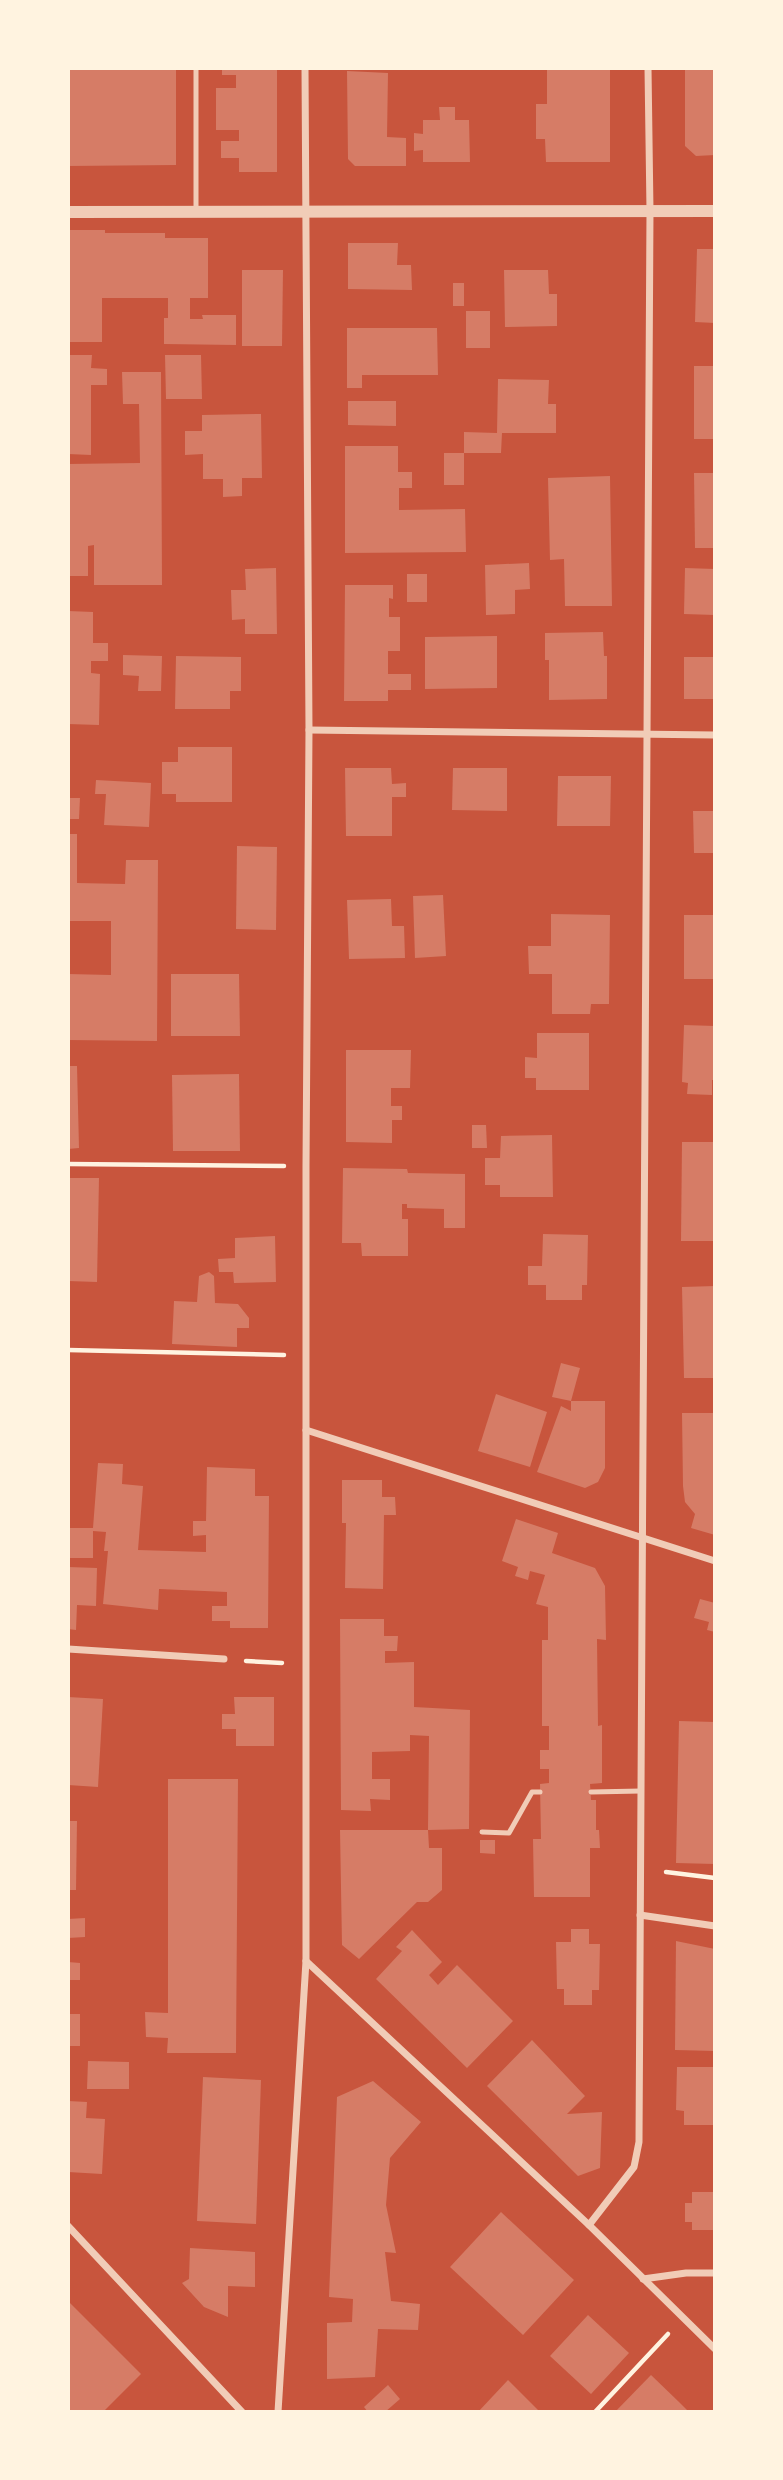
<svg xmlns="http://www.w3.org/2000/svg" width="783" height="2480" font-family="'PT Sans',sans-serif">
	<rect width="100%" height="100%" fill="#c8553d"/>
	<g fill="#d67c66">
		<polygon points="68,68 176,68 176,165 68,166"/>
		<polygon points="222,68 277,68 277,172 239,172 239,158 221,158 221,141 239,141 239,130 216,130 216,88 236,88 236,75 222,75"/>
		<polygon points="547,68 610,68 610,162 546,162 545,139 536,139 536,104 547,104"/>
		<polygon points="685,68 715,68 715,155 696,156 685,146"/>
		<polygon points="347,71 388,73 387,137 406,138 406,166 355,166 348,159"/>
		<polygon points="439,107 455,107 455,120 469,120 470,162 423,162 423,150 414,151 414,133 423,134 423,120 440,120"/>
		<polygon points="68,230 105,230 105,233 165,233 165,238 208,238 208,298 190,298 190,319 203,319 202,315 236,315 236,345 164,344 164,318 168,318 168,298 102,298 102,342 68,342"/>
		<polygon points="348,243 398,243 397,265 411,265 412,290 348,289"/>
		<polygon points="697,249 715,249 715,323 695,322"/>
		<polygon points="242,270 283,270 282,346 242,346"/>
		<polygon points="504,270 548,270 549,294 557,294 557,326 505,327"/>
		<rect x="453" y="283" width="11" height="23"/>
		<rect x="466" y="311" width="24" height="37"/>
		<polygon points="347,328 437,328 438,375 362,375 362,388 347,388"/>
		<polygon points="68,355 92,355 91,368 107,369 107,385 91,385 91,455 68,454"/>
		<polygon points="165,355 201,355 202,399 166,399"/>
		<rect x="694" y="366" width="21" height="73"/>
		<polygon points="122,372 161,372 162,585 94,585 94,545 88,546 88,576 68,576 68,464 140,463 139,404 123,404"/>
		<polygon points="498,379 549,380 548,404 556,404 556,433 502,433 501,453 464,453 464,432 497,433"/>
		<polygon points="348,401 396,401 396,426 348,425"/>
		<polygon points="261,414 262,478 242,478 242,496 223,497 223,479 203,479 203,454 185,455 185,431 202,431 202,415"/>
		<polygon points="345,446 398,446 398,472 412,472 412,488 399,488 399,510 465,509 466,552 345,553"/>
		<rect x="444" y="453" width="20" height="32"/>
		<polygon points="694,473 715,473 715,548 695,548"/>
		<polygon points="610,476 612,606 565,606 564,559 550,560 548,478"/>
		<polygon points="529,563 530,589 515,590 515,614 486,615 485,565"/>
		<polygon points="276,568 277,634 245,634 245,619 232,620 231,590 246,590 245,569"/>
		<polygon points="685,568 715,569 715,615 684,614"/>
		<rect x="407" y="574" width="20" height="28"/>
		<polygon points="345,585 393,585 393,599 389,598 389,617 400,617 400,651 388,651 388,674 411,674 411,690 388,690 388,701 344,701"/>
		<polygon points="68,611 93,612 93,643 108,643 108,661 91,661 91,673 100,674 99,725 68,724"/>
		<polygon points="603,632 604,656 607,656 607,699 549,700 549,660 545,660 545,633"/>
		<polygon points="497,636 497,688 425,689 425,637"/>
		<polygon points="123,655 162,656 161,691 138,691 139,676 123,675"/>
		<polygon points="176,656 241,657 241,691 230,691 230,709 175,709"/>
		<rect x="684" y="657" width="31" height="42"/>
		<polygon points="178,747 232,747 232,802 176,802 176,794 162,794 162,762 178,762"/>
		<polygon points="345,768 391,768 392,784 406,783 406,797 392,797 392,836 346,836"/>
		<polygon points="453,768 507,768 507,811 452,810"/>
		<polygon points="558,776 611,776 610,826 557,826"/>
		<polygon points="96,780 151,783 149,827 104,825 106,794 95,794"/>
		<polygon points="68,798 80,798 79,819 68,819"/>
		<polygon points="693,811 715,811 715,853 694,853"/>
		<polygon points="68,834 77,834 77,883 125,884 126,860 158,860 157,1041 68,1040 68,974 111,975 111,921 68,921"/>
		<polygon points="237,846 277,847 276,930 236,929"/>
		<polygon points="443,895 446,956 415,958 413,896"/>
		<polygon points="391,899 392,926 404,926 405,958 349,959 347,900"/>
		<polygon points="551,914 610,915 609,1004 591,1004 590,1014 552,1014 552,974 529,974 528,946 551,946"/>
		<rect x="684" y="915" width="31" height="64"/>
		<polygon points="171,974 239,974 240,1036 171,1036"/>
		<polygon points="684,1025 715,1026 715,1080 712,1080 712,1095 687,1094 688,1083 682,1082"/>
		<polygon points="537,1033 589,1033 589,1090 536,1090 536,1078 525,1078 525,1057 537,1058"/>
		<polygon points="346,1050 411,1050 410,1088 391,1088 391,1106 402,1106 402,1120 392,1120 392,1143 346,1142"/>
		<polygon points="68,1066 77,1066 79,1148 68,1149"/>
		<polygon points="239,1074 240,1151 173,1151 172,1075"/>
		<polygon points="472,1125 486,1125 487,1148 472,1148"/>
		<polygon points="552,1135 553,1197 500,1197 500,1185 485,1185 485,1158 500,1158 501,1136"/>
		<polygon points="682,1142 715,1142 715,1241 681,1241"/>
		<polygon points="343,1168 407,1169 408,1173 465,1174 465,1228 444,1228 444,1209 407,1208 407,1204 402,1204 402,1219 408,1219 408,1256 362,1256 361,1243 342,1243"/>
		<polygon points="68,1178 99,1178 97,1282 68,1281"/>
		<polygon points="543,1234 588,1235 587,1285 582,1285 582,1300 546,1300 546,1285 528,1285 528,1266 542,1266"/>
		<polygon points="275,1236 276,1282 234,1283 233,1272 219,1272 218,1259 235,1258 235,1238"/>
		<polygon points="209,1272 214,1276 215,1303 238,1304 249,1318 249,1328 237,1328 237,1347 172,1344 174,1301 197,1302 199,1276"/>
		<polygon points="715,1286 715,1378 684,1378 682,1287"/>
		<polygon points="561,1363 580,1368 571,1401 605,1401 605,1468 598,1482 585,1488 537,1472 561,1406 571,1411 571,1401 552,1397"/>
		<polygon points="496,1394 547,1412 530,1467 478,1451"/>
		<polygon points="682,1413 715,1413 715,1535 691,1528 695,1514 685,1502 683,1486"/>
		<polygon points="98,1463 123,1464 122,1484 143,1486 138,1550 206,1552 206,1535 193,1536 193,1521 206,1521 207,1467 255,1469 255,1496 269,1496 268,1628 230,1628 230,1621 212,1621 212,1606 227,1606 227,1592 159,1589 158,1610 103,1604 108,1551 104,1551 106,1532 93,1531 93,1558 68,1558 68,1528 93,1528"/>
		<polygon points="342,1480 382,1480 382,1497 395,1497 396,1515 384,1515 383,1589 345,1588 346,1523 342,1523"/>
		<polygon points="516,1519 558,1533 552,1553 595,1568 605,1586 606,1640 597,1639 598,1726 602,1725 602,1783 590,1784 591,1800 596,1800 596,1830 599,1830 600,1848 590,1848 590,1897 534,1897 533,1839 541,1839 540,1784 549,1783 549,1769 540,1769 540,1750 549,1750 549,1726 542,1726 542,1640 548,1640 548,1607 536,1604 545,1575 530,1571 528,1580 515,1576 518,1567 502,1561"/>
		<polygon points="68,1567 97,1568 96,1606 77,1605 76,1630 68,1629"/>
		<polygon points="700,1599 715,1603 715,1632 707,1630 709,1622 694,1618"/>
		<polygon points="340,1619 384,1619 384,1636 398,1636 397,1651 385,1651 385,1663 414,1662 414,1707 470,1710 469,1829 428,1830 429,1736 410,1735 410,1751 372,1752 372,1779 390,1779 390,1800 370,1799 371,1811 341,1810"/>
		<polygon points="68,1697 103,1699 98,1787 68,1785"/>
		<polygon points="234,1697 274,1697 274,1746 236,1746 236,1729 222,1729 222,1714 235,1714"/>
		<polygon points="679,1721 715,1722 715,1864 676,1863"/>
		<polygon points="168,1779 238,1779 236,2053 167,2053 168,2038 146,2037 145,2012 168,2013"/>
		<polygon points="68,1821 77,1821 76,1890 68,1890"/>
		<polygon points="340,1830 428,1830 429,1848 442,1848 442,1890 428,1902 417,1902 359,1959 342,1945"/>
		<polygon points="480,1840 495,1840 495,1854 480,1853"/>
		<polygon points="85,1918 85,1937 68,1938 68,1919"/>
		<polygon points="571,1929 589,1929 589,1944 600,1944 599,1990 592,1990 592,2005 564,2005 564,1989 557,1989 556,1942 571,1942"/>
		<polygon points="412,1930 442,1962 429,1975 438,1985 457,1965 513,2021 467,2068 376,1979 402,1951 396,1947"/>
		<polygon points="676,1941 715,1949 715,2051 675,2050"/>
		<polygon points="68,1962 80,1963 80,1980 68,1980"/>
		<rect x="68" y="2014" width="12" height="32"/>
		<polygon points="532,2040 585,2096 567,2114 602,2112 600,2168 578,2176 487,2086"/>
		<polygon points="88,2061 129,2062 129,2089 87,2089"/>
		<polygon points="677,2067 715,2067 715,2125 684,2125 684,2111 676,2110"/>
		<polygon points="203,2077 261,2080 256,2224 197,2221"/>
		<polygon points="373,2081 421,2122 390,2158 386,2205 396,2253 385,2252 391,2301 420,2304 418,2330 378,2329 375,2377 327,2379 327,2323 352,2322 353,2299 329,2297 337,2097"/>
		<polygon points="68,2101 87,2102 86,2118 105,2119 102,2174 68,2172"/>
		<polygon points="692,2192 715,2192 715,2230 692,2230 692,2222 685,2222 685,2203 692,2203"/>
		<polygon points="501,2212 574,2280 523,2335 450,2267"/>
		<polygon points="190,2248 255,2252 255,2287 228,2286 228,2317 204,2307 182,2283 189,2279"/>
		<polygon points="68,2301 141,2374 103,2412 68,2412"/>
		<polygon points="588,2315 629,2353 591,2394 550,2356"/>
		<polygon points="651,2375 679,2402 689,2412 615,2412"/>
		<polygon points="508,2380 540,2412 478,2412"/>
		<polygon points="388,2385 400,2399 385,2412 368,2412 364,2407"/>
	</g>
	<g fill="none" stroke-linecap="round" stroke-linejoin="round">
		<g stroke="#fff3e0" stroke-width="4.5">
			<polyline points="68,1164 284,1166"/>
			<polyline points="68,1350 284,1355"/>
			<polyline points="246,1661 282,1663"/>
			<polyline points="666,1872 715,1878"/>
			<polyline points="595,2412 668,2334"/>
		</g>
		<g stroke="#f1ccb7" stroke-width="5">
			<polyline points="196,212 196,68"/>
			<polyline points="591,1792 641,1791"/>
			<polyline points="482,1832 509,1833 532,1792 540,1792"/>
		</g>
		<g stroke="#f1ccb7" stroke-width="7">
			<polyline points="309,730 715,735"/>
			<polyline points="306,1430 715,1561"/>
			<polyline points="68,1649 224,1659"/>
			<polyline points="640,1915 715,1926"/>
			<polyline points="306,1961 589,2225 715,2349"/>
			<polyline points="589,2225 634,2167 639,2142 650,211 648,68"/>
			<polyline points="68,2226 242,2412"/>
			<polyline points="643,2279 686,2273 715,2273"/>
			<polyline points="278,2412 306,1961 306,1166 309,730 305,68"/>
		</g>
		<polyline stroke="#f1ccb7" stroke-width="12" points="68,212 715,211"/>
	</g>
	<rect width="783" height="2480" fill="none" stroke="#fff3e0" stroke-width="140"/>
</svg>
